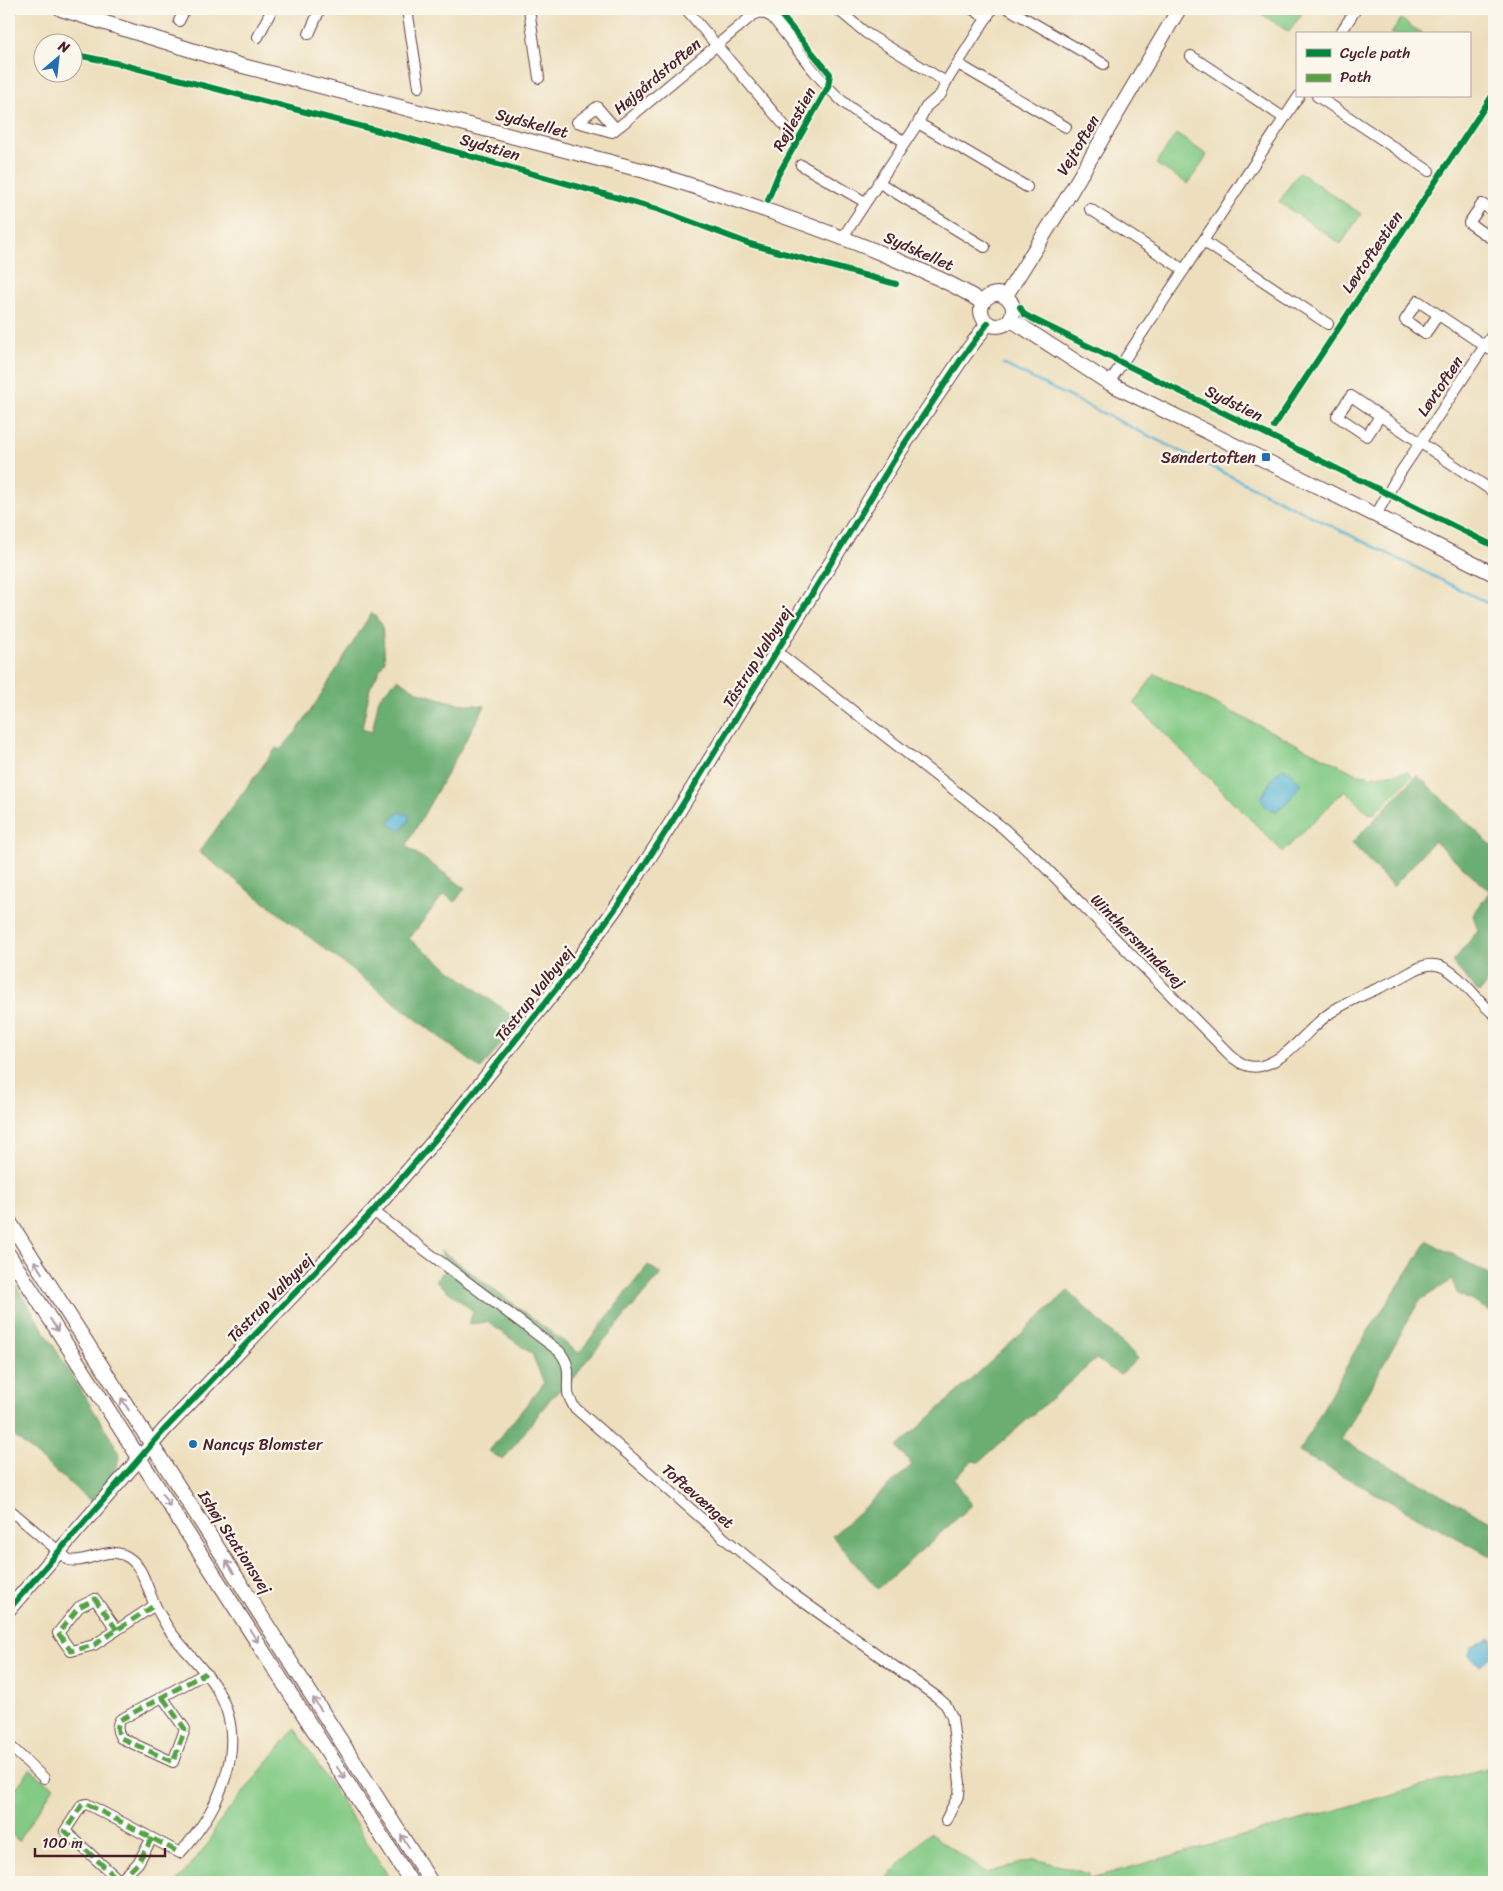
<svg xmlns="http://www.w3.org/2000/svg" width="1503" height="1891" font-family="Sriracha,sans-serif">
	<rect width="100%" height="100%" fill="#fbf7ec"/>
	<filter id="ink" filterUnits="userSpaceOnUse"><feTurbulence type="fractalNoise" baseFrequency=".02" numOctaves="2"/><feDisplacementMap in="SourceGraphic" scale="10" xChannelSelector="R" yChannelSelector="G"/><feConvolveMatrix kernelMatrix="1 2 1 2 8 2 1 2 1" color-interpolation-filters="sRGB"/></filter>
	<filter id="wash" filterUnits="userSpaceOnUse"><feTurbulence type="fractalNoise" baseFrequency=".0096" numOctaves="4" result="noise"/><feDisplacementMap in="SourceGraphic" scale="20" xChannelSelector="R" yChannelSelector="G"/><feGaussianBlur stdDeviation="1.12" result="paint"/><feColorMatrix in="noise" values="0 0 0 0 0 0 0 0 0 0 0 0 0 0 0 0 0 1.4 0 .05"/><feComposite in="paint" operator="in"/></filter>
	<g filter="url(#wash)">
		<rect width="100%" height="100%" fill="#eddfbd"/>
		<g fill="#83ca85" stroke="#667458">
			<polygon points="1259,9 1305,9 1289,32 1257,11"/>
			<polygon points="1401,19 1422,34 1391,34"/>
			<polygon points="1176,134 1207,155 1188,184 1156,164"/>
			<polygon points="1299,172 1361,214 1341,244 1279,202"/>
			<polygon points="1155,674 1355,773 1372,776 1408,772 1412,776 1374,814 1368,813 1345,790 1283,852 1134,703"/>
			<polygon points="295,1728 392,1882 177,1882 210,1841 216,1826"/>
			<polygon points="1494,1766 1494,1882 883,1882 929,1833 987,1873 1035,1859 1089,1874 1088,1879"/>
			<polygon points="30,1770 54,1787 18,1841 9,1831 9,1797"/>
		</g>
		<g fill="#6aae72" stroke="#5a664e">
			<polygon points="372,612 382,625 385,660 370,688 362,729 372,732 379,698 397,679 421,693 456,703 485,706 406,846 465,888 455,902 444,894 409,939 519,1021 481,1069 199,852 276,748 280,750 297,731 317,701"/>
			<polygon points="1417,775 1494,848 1494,974 1479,993 1452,962 1478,931 1473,915 1490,891 1434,841 1393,887 1352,843"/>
			<polygon points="1428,1241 1494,1277 1494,1313 1457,1293 1452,1280 1419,1301 1341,1440 1494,1523 1494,1558 1299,1452 1355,1351"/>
			<polygon points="441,1250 579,1353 648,1265 661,1274 582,1366 576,1376 551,1398 503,1460 489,1451 544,1383 532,1354 488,1322 469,1324 473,1311 435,1281 445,1270"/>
			<path d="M9,1274L118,1450C123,1469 104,1489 93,1503L9,1432Z"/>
			<polygon points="1068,1291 1138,1358 1120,1375 1096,1359 979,1462 972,1461 954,1479 972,1505 878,1589 832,1536 912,1465 897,1447"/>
		</g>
		<g fill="#55b4d4" stroke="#506a80">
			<path d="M1282,768L1291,772L1301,785L1289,800L1276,811L1266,808L1261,798C1269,785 1270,779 1282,768Z"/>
			<polygon points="399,812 409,815 409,821 401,830 393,827 389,823"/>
			<polygon points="1489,1638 1492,1639 1494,1654 1480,1666 1469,1655 1471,1648"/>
		</g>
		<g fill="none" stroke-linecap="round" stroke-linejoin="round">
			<polyline stroke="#55b4d4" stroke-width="2.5" points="1003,364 1494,606"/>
		</g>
	</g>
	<g filter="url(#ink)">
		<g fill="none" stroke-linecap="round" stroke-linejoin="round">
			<defs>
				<g id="street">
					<polyline points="407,9 419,87"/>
					<polyline points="529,9 539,78"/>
					<polyline points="686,9 789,131"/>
					<polyline points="837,9 866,33 946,82"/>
					<polyline points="972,9 987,18"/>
					<polyline points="1009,9 1104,64"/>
					<polyline points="179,21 185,9"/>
					<polyline points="309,34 320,9"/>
					<polyline points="1340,34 1356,9"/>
					<polyline points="258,37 272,9"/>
					<polyline points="1191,56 1284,118"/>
					<polyline points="958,64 1066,127"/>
					<polyline points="1317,96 1429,171"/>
					<polyline points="918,123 1027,187"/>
					<path d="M616,129L597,107L577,122L612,132L626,121L753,15L761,12L772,17C794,44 815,76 841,100C860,117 884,129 905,142"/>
					<polyline points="801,165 865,202"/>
					<polyline points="878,182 985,247"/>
					<polyline points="1090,209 1184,270"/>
					<polyline points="1494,212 1482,204 1469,223 1489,237 1494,229"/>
					<polyline points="843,237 918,123 926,107 941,94 946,82 992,9"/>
					<polyline points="1203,241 1328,324"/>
					<polyline points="1438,315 1425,334 1405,320 1418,301 1494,352"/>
					<polyline points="1109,383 1299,96"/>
					<polyline points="1380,416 1367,436 1337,416 1351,396 1388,421 1494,492"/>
					<polyline points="1376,515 1396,479 1494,332"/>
					<path d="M776,651L1003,828L1039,861L1231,1056C1240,1063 1248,1069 1261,1066C1289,1059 1307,1029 1330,1013C1352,997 1378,990 1402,977C1414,971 1425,961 1440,966C1460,973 1477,1001 1494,1014"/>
					<path d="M373,1211L559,1351C572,1367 567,1374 568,1392C568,1397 572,1402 574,1407L725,1539L794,1595L937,1697L946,1705L952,1717L960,1783L959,1794L946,1820"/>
					<path d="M9,1509L69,1560C87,1564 104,1547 124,1555C144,1564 146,1588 155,1605C158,1612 163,1619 166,1625C179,1646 202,1665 216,1688C251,1743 220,1809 180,1853L87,1804L82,1805L65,1831L120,1881L138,1863L152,1838"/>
					<polyline points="117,1630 95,1599 79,1607 58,1633 71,1651 94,1645 155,1605"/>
					<path d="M163,1698L185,1729L173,1762L121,1738C117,1731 116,1727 120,1720L206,1673"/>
					<polyline points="9,1745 44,1778"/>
				</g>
				<g id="secondary">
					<path d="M61,9L239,65L645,171C726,196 806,222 883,254C917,269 952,282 983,303"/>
					<circle cx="997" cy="310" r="16"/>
					<polyline points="1005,297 1067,198 1179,9"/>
					<polyline points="1010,319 1109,383 1494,574"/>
					<polyline points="9,1221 431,1882"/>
					<polyline points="9,1255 411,1882"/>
					<polyline points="9,1609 165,1429 373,1211 447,1126 568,974 623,898 670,825 899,452 962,358 988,323"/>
				</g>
			</defs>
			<use href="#street" stroke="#623c41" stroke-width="12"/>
			<use href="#secondary" stroke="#623c41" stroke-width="16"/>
			<use href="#street" stroke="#fff" stroke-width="10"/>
			<use href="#secondary" stroke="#fff" stroke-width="14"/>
			<g stroke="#56a243" stroke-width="5" stroke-dasharray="10 5" stroke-linecap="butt">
				<polyline points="117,1630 95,1599 79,1607 58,1633 71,1651 94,1645 155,1605"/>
				<path d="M163,1698L185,1729L173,1762L121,1738C117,1731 116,1727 120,1720L206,1673"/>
				<polyline points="152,1838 138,1863 120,1881 65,1831 82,1805 87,1804 180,1853"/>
			</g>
			<defs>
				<g id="cycleway">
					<polyline points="72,54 120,64 410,139 657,209 750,244 896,284"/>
					<polyline points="768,200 778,175 828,87 830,74 776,9"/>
					<polyline points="1020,307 1024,314 1031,318 1494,546"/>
					<polyline points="1274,426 1494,93"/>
					<polyline points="9,1609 165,1429 373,1211 447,1126 568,974 623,898 670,825 899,452 962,358 988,323"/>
				</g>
			</defs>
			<use href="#cycleway" stroke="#fbf7ec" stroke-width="9"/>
			<use href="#cycleway" stroke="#00873e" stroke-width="6"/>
		</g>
		<defs><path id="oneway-shaft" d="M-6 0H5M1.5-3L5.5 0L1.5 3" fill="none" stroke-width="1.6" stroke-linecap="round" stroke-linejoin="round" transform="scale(1.25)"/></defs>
		<g stroke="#ae9aa0">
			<use href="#oneway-shaft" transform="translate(38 1267) rotate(-122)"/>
			<use href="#oneway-shaft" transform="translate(54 1325) rotate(57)"/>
			<use href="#oneway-shaft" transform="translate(125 1404) rotate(-122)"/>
			<use href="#oneway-shaft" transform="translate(166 1500) rotate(58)"/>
			<use href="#oneway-shaft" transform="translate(230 1567) rotate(-123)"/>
			<use href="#oneway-shaft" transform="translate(254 1636) rotate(57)"/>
			<use href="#oneway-shaft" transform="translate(317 1704) rotate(-123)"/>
			<use href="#oneway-shaft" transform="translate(341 1773) rotate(57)"/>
			<use href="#oneway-shaft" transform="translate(405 1841) rotate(-123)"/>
		</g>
	</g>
	<g fill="#1f6fb2" stroke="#fbf7ec" stroke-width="2">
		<rect x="1261" y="452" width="10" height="10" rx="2.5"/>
		<circle cx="193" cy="1444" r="5"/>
	</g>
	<g text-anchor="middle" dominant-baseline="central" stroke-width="4.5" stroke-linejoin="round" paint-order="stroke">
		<g font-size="16" fill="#4a1f2b" stroke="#fbf7ec">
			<text transform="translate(657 76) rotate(-40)">Højgårdstoften</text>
			<text transform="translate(794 119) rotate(-61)">Røjlestien</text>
			<text transform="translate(532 123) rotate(15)">Sydskellet</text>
			<text transform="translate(1078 145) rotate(-59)">Vejtoften</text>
			<text transform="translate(490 147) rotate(16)">Sydstien</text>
			<text transform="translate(919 251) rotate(24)">Sydskellet</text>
			<text transform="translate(1372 252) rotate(-56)">Løvtoftestien</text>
			<text transform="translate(1440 386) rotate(-56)">Løvtoften</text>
			<text transform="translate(1234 403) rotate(26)">Sydstien</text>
			<text transform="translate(757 657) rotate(-58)">Tåstrup Valbyvej</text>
			<text transform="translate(1138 941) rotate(45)">Winthersmindevej</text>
			<text transform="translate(534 994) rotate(-52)">Tåstrup Valbyvej</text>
			<text transform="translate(270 1298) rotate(-46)">Tåstrup Valbyvej</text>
			<text transform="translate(698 1496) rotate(41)">Toftevænget</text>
			<text transform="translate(235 1542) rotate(57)">Ishøj Stationsvej</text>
		</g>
		<g font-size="16" fill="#4a1f2b" stroke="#fbf7ec" text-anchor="end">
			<text x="1256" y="457">Søndertoften</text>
			<text x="203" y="1444" text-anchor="start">Nancys Blomster</text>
		</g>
	</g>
	<rect width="1503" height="1891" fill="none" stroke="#fbf7ec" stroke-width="30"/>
	<rect x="1296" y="32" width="175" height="65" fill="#fbf7ec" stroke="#b4a19f"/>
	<rect x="1306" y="49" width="25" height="8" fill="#00873e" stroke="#b4a19f"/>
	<text x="1340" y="58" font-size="15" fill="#4a1f2b">Cycle path</text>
	<rect x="1306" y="74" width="25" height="8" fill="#56a243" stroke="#b4a19f"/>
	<text x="1340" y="82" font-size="15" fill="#4a1f2b">Path</text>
	<g transform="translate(58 58) rotate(28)"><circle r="24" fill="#fbf7ec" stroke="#b4a19f"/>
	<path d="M0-4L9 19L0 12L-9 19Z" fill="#1f6fb2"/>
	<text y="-8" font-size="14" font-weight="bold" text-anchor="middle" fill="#4a1f2b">N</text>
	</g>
	<path d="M35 1848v8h130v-8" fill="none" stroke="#4a1f2b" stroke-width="2.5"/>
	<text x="42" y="1848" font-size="15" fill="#4a1f2b" stroke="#fbf7ec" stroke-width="4" paint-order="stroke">100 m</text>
</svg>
